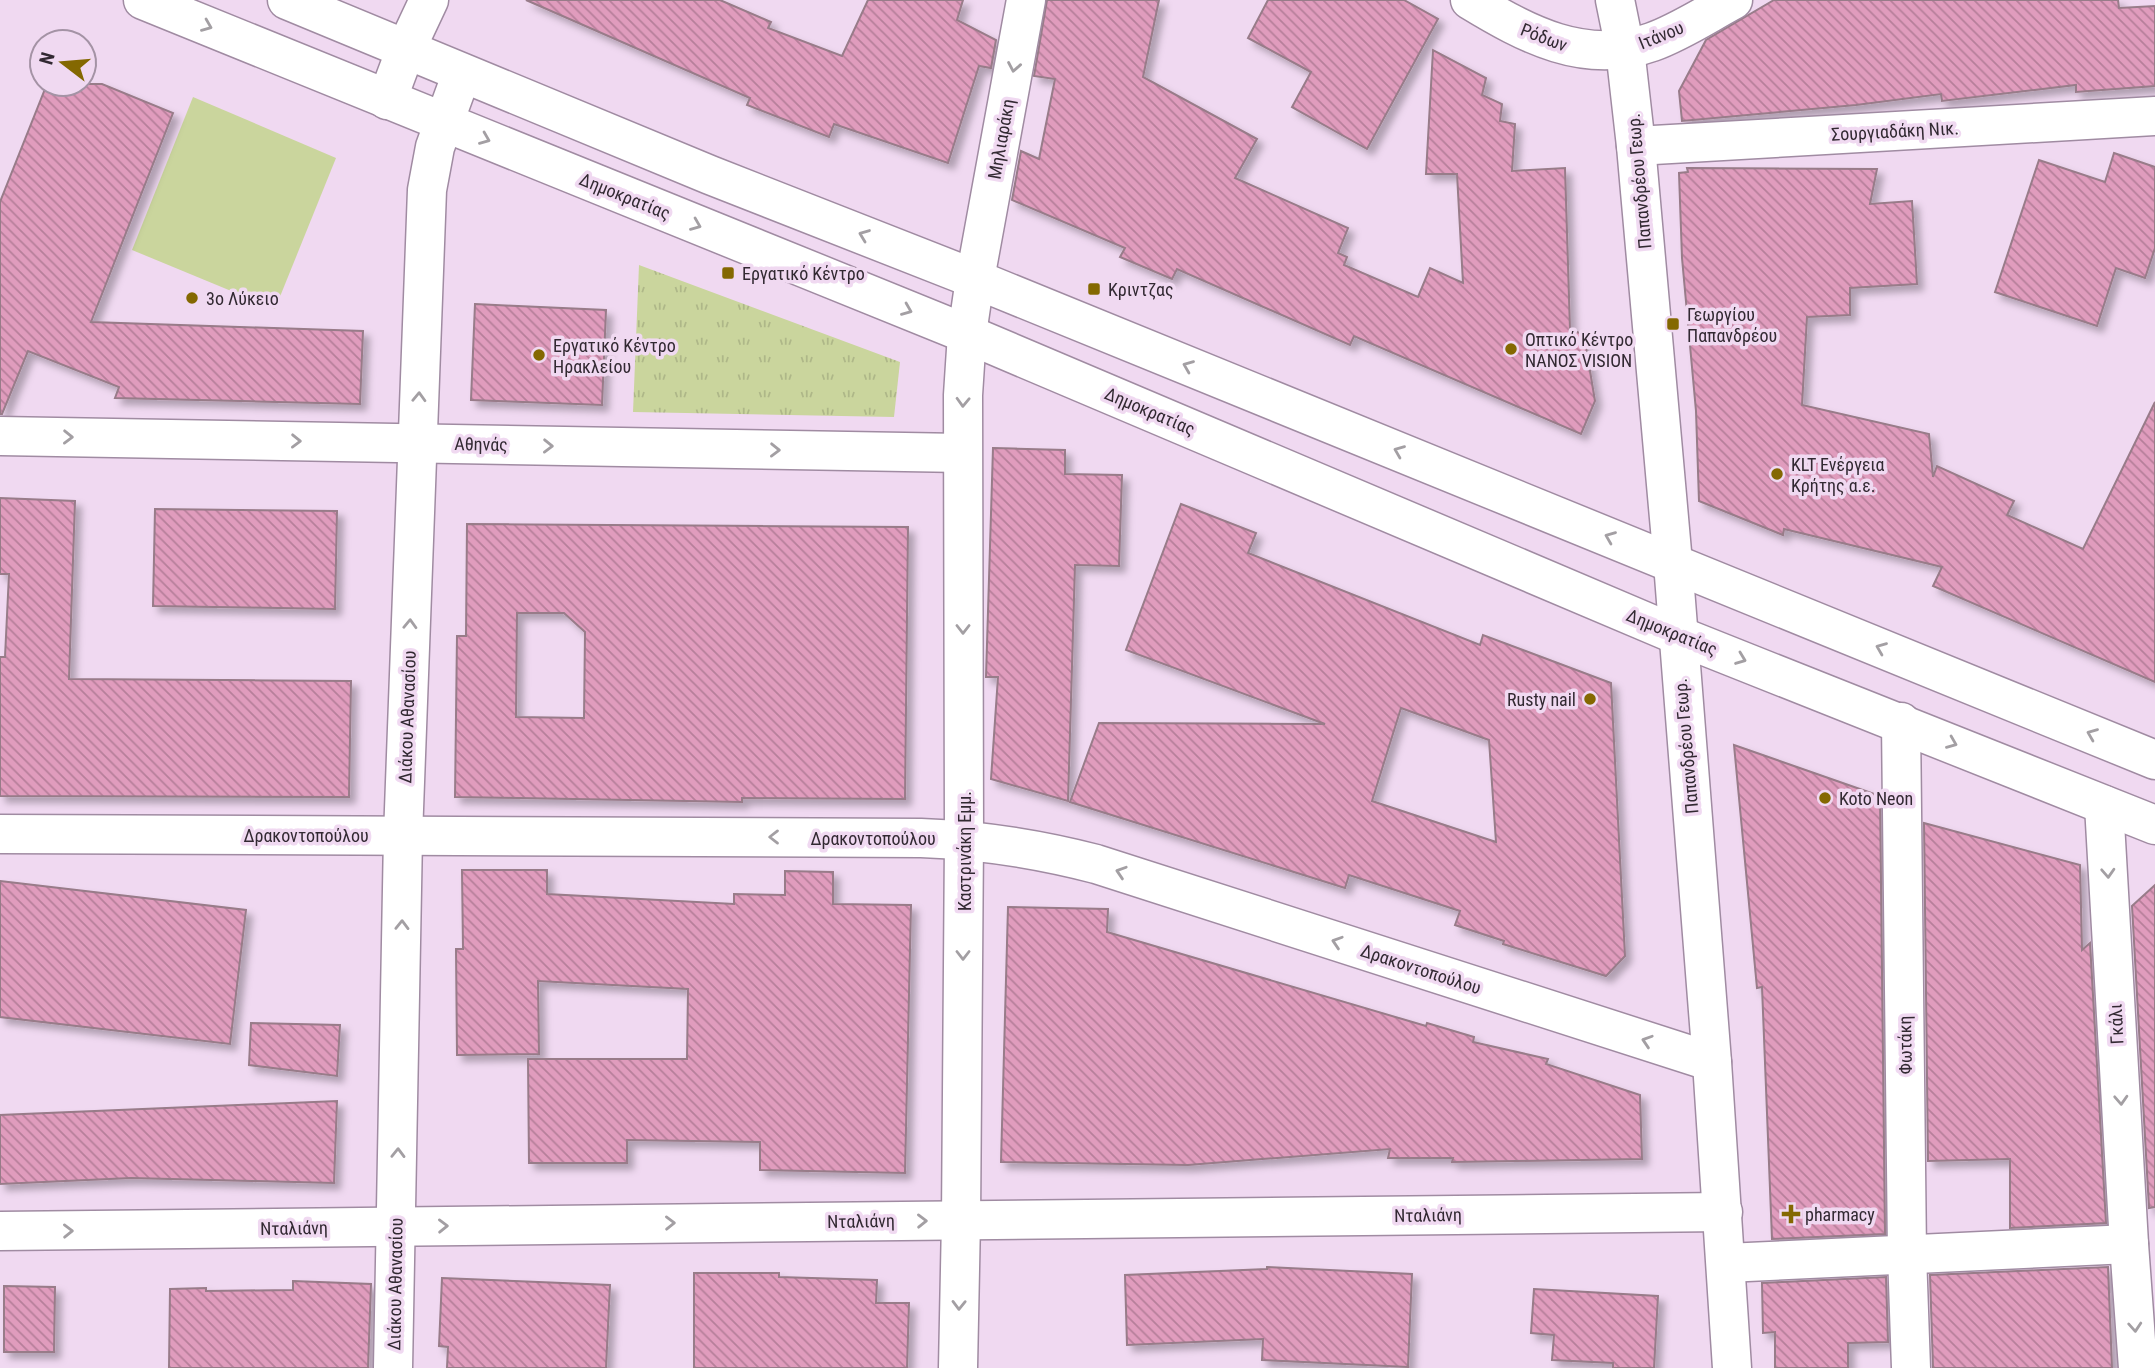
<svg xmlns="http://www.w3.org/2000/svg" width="2155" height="1368" font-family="'Roboto Condensed',sans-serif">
	<defs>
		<pattern id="park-tufts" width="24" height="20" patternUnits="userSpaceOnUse" patternTransform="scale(1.75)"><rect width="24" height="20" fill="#cad59d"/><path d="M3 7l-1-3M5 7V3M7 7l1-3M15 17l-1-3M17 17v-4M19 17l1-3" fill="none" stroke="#aeb788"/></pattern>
		<pattern id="building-back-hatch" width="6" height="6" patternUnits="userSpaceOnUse" patternTransform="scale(1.75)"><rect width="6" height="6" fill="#e09cbd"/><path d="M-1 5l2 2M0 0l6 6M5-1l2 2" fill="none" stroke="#b67f9a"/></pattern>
		<filter id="shadow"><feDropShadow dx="6" dy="6" stdDeviation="3.5" flood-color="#0004"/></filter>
	</defs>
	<rect width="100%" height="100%" fill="#f0d9f1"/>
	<polygon fill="url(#park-tufts)" points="639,265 900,362 894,417 633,412"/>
	<polygon fill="#cad59d" points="193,97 336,158 275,309 132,250"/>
	<g fill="url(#building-back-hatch)" stroke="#987b89" stroke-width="2" fill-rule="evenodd" filter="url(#shadow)">
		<polygon points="526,0 720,0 771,22 768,28 842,56 868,0 963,0 957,20 996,40 991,68 979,66 948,163 834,124 829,137 747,105 750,98"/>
		<polygon points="1047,0 1159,0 1143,77 1257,139 1235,178 1348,228 1338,253 1347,257 1344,265 1418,297 1430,268 1463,283 1457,174 1426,174 1433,50 1486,78 1482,95 1502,104 1500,121 1515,124 1512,171 1565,168 1570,329 1584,335 1595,401 1581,434 1354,336 1350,345 1177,269 1172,279 1120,257 1125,248 1012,200 1021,151 1039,159 1055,79 1034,76"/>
		<polygon points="1268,0 1404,0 1438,19 1367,149 1292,107 1311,72 1248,38"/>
		<polygon points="1774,0 2118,0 2119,8 2155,6 2155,86 2076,92 2076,85 1942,101 1941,94 1856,105 1682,121 1679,91 1706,40"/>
		<polygon points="47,84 102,84 173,113 91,322 363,331 360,404 115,398 119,387 28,351 2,414 0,414 0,202"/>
		<polygon points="2114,153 2155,167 2155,248 2145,278 2116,268 2097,326 1995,292 2039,160 2105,182"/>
		<polygon points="1687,168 1877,169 1870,204 1912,201 1917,284 1850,288 1850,315 1807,317 1802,405 1929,434 1933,477 1937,466 2014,501 2007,515 2083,549 2155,402 2155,682 1933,586 1942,567 1784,529 1783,535 1699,501 1696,411 1682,258 1679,173 1688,172"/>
		<polygon points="475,304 606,310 602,405 471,400"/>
		<polygon points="993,448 1065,450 1065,474 1122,475 1119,566 1075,565 1068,801 991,779 998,677 986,677"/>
		<polygon points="0,498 75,501 69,679 351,681 349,797 0,796 0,657 5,657 9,574 0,574"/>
		<path d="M1181,504L1256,533L1248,553L1480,645L1483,635L1611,683L1625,956L1606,976L1503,944L1504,941L1455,925L1460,911L1349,875L1345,888L1070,802L1099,723L1325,724L1126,650ZM1401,708L1489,740L1496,842L1372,801Z"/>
		<polygon points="155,509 337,511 335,609 153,606"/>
		<path d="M467,524L908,527L905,799L742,798V802L455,797L457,636H466ZM517,613H564L585,632L584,718L516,717Z"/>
		<polygon points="1734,745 1880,796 1885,1234 1772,1239 1762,987 1757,988"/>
		<polygon points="1924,823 2080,865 2082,950 2090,943 2106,1223 2010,1228 2010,1159 1928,1161"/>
		<polygon points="462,870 547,870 547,894 734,904 734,894 785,895 785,871 833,872 833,904 911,905 905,1173 760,1170 760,1142 627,1140 627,1163 529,1163 528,1059 687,1059 688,989 538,981 539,1054 457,1055 456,949 463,949"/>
		<polygon points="0,881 246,910 230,1044 0,1017"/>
		<polygon points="2155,885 2155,1207 2149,1208 2132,906"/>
		<polygon points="1008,907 1108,909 1107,932 1426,1026 1427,1023 1474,1037 1473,1042 1548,1059 1546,1064 1640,1095 1642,1159 1452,1162 1453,1158 1388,1158 1390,1149 1188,1165 1001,1162"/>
		<polygon points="251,1023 340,1025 337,1076 249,1065"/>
		<polygon points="337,1101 334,1183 131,1178 0,1184 0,1115"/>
		<polygon points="1267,1267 1412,1274 1408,1367 1262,1360 1263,1339 1127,1345 1125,1275 1267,1269"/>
		<polygon points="2108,1267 2112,1368 1933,1368 1930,1275"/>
		<polygon points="694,1273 779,1273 779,1277 877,1280 876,1303 909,1303 907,1368 694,1368"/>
		<polygon points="1886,1277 1888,1342 1848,1343 1848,1368 1775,1368 1775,1332 1763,1333 1762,1283"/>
		<polygon points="442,1278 610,1285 606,1368 447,1368 448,1347 439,1346"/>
		<polygon points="293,1281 371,1284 368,1368 169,1368 170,1289 206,1288 206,1291 293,1290"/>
		<polygon points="4,1286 55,1287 54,1352 4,1352"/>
		<polygon points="1534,1289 1658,1296 1654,1368 1613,1368 1613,1363 1552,1360 1554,1335 1531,1333"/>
	</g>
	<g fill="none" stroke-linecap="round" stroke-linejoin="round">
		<defs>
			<g id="street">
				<path d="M1470,0C1526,34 1585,66 1652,42C1680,32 1707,14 1733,0"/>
				<polyline points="387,100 406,49 429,0"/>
				<polyline points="1636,146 2155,116"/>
				<polyline points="0,436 962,453"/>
				<polyline points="1901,722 1907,1254 1911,1368"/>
				<polyline points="2104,805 2129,1244 2138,1368"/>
				<path d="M0,834L921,838C981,840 1038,849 1096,864L1712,1062"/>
				<polyline points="0,1231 1723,1212"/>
				<polyline points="1726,1263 2129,1244"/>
				<polyline points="393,1368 403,836 427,190 435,147 462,73"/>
			</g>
			<g id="secondary">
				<polyline points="143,0 967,334 1677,635 2155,825"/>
				<polyline points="287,0 710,175 975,279 2155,760"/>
				<polyline points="1615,0 1625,49 1636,146 1673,563 1712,1062 1732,1368"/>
				<polyline points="958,1368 961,1220 964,839 963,395 967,334 975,279 1026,0"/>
			</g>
		</defs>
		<use href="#street" stroke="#a08ba2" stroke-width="41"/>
		<use href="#secondary" stroke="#a08ba2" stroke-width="41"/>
		<use href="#street" stroke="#fff" stroke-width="38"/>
		<use href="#secondary" stroke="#fff" stroke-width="38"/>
	</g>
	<defs><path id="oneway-chevron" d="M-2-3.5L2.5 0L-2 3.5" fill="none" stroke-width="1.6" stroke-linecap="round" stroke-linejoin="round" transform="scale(1.75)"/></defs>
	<g stroke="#a39fa3">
		<use href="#oneway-chevron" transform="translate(207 26) rotate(22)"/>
		<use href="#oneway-chevron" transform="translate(1014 67) rotate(100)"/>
		<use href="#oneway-chevron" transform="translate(485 139) rotate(22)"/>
		<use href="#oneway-chevron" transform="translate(696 225) rotate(22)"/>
		<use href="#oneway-chevron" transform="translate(864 235) rotate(-159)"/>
		<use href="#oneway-chevron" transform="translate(907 310) rotate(22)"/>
		<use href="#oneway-chevron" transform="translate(1188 366) rotate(-158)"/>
		<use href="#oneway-chevron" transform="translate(419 397) rotate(-88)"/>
		<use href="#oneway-chevron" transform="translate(963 402) rotate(92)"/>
		<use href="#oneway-chevron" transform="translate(68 437) rotate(1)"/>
		<use href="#oneway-chevron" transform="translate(296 441) rotate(1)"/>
		<use href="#oneway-chevron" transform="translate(548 446) rotate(1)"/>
		<use href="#oneway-chevron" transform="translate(775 450) rotate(1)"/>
		<use href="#oneway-chevron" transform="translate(1399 451) rotate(-158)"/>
		<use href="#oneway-chevron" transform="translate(1610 537) rotate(-158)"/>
		<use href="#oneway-chevron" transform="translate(410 624) rotate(-88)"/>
		<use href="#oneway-chevron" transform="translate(963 629) rotate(90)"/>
		<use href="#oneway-chevron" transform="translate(1881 648) rotate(-158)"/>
		<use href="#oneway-chevron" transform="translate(1741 659) rotate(21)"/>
		<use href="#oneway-chevron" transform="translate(2092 734) rotate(-158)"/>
		<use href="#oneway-chevron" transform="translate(1952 743) rotate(22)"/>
		<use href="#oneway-chevron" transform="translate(774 837) rotate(-180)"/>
		<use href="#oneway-chevron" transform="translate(1121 872) rotate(-162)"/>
		<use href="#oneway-chevron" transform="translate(2108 873) rotate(87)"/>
		<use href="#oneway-chevron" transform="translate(402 925) rotate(-89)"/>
		<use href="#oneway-chevron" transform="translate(1337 942) rotate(-162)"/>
		<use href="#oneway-chevron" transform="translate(963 955) rotate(90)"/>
		<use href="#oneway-chevron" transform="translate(1647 1041) rotate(-162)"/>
		<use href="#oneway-chevron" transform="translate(2121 1100) rotate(87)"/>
		<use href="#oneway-chevron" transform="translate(398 1153) rotate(-89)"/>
		<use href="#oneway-chevron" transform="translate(922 1221) rotate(-1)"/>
		<use href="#oneway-chevron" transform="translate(670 1223) rotate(-1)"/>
		<use href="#oneway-chevron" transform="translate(443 1226) rotate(-1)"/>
		<use href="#oneway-chevron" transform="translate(68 1231) rotate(-1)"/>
		<use href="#oneway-chevron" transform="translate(959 1305) rotate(91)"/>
		<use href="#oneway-chevron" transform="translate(2135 1327) rotate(86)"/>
	</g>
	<g fill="#846801" stroke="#f0d9f1" stroke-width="2.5">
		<rect x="721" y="266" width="14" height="14" rx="3.5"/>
		<rect x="1087" y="282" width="14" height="14" rx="3.5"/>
		<circle cx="192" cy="298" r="7"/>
		<rect x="1666" y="317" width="14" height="14" rx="3.5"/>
		<circle cx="1511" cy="349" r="7"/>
		<circle cx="539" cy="355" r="7"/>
		<circle cx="1777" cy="474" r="7"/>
		<circle cx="1590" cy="699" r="7"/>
		<circle cx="1825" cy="798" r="7"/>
		<path d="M1787.5 1203.5h7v7h7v7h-7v7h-7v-7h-7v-7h7z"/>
	</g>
	<g text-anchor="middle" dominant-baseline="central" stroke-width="7" stroke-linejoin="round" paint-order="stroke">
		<g font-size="18" fill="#322932" stroke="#f0d9f1">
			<text transform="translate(1661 35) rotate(-22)">Ιτάνου</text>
			<text transform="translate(1544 37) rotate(21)">Ρόδων</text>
			<text transform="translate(1895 131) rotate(-3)">Σουργιαδάκη Νικ.</text>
			<text transform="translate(1001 139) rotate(-80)">Μηλιαράκη</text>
			<text transform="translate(1639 181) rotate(-95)">Παπανδρέου Γεωρ.</text>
			<text transform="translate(625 196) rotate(22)">Δημοκρατίας</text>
			<text transform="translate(1150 411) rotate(23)">Δημοκρατίας</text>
			<text transform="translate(481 444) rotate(1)">Αθηνάς</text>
			<text transform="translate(1672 632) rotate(22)">Δημοκρατίας</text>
			<text transform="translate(407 717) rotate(-88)">Διάκου Αθανασίου</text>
			<text transform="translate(1686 746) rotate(-95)">Παπανδρέου Γεωρ.</text>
			<text x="306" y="835">Δρακοντοπούλου</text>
			<text x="873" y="838">Δρακοντοπούλου</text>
			<text transform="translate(964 851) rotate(-90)">Καστρινάκη Εμμ.</text>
			<text transform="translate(1421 969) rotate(18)">Δρακοντοπούλου</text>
			<text transform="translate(2116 1024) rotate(-93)">Γκάλι</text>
			<text transform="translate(1905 1045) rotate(-91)">Φωτάκη</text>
			<text transform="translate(1428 1215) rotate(-1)">Νταλιάνη</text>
			<text transform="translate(861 1221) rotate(-1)">Νταλιάνη</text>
			<text transform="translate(294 1228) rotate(-1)">Νταλιάνη</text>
			<text transform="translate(395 1284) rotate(-89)">Διάκου Αθανασίου</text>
		</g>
		<g font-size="18" fill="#322932" stroke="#f0d9f1" text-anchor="start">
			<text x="742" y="273">Εργατικό Κέντρο</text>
			<text x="1108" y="289">Κριντζας</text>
			<text x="206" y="298">3ο Λύκειο</text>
			<text x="1687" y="314">Γεωργίου<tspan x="1687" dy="21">Παπανδρέου</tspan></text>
			<text x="1525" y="339">Οπτικό Κέντρο<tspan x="1525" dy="21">ΝΑΝΟΣ VISION</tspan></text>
			<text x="553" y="345">Εργατικό Κέντρο<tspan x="553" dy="21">Ηρακλείου</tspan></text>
			<text x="1791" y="464">KLT Ενέργεια<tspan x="1791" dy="21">Κρήτης α.ε.</tspan></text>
			<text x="1576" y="699" text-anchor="end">Rusty nail</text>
			<text x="1839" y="798">Koto Neon</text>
			<text x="1805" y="1214">pharmacy</text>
		</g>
	</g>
	<g transform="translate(63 63) rotate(286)"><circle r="33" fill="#f0d9f1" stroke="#a493a5" stroke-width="2"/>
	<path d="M0-5L12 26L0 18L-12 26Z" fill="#846801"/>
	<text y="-10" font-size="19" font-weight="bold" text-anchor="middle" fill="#322932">N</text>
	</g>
</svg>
